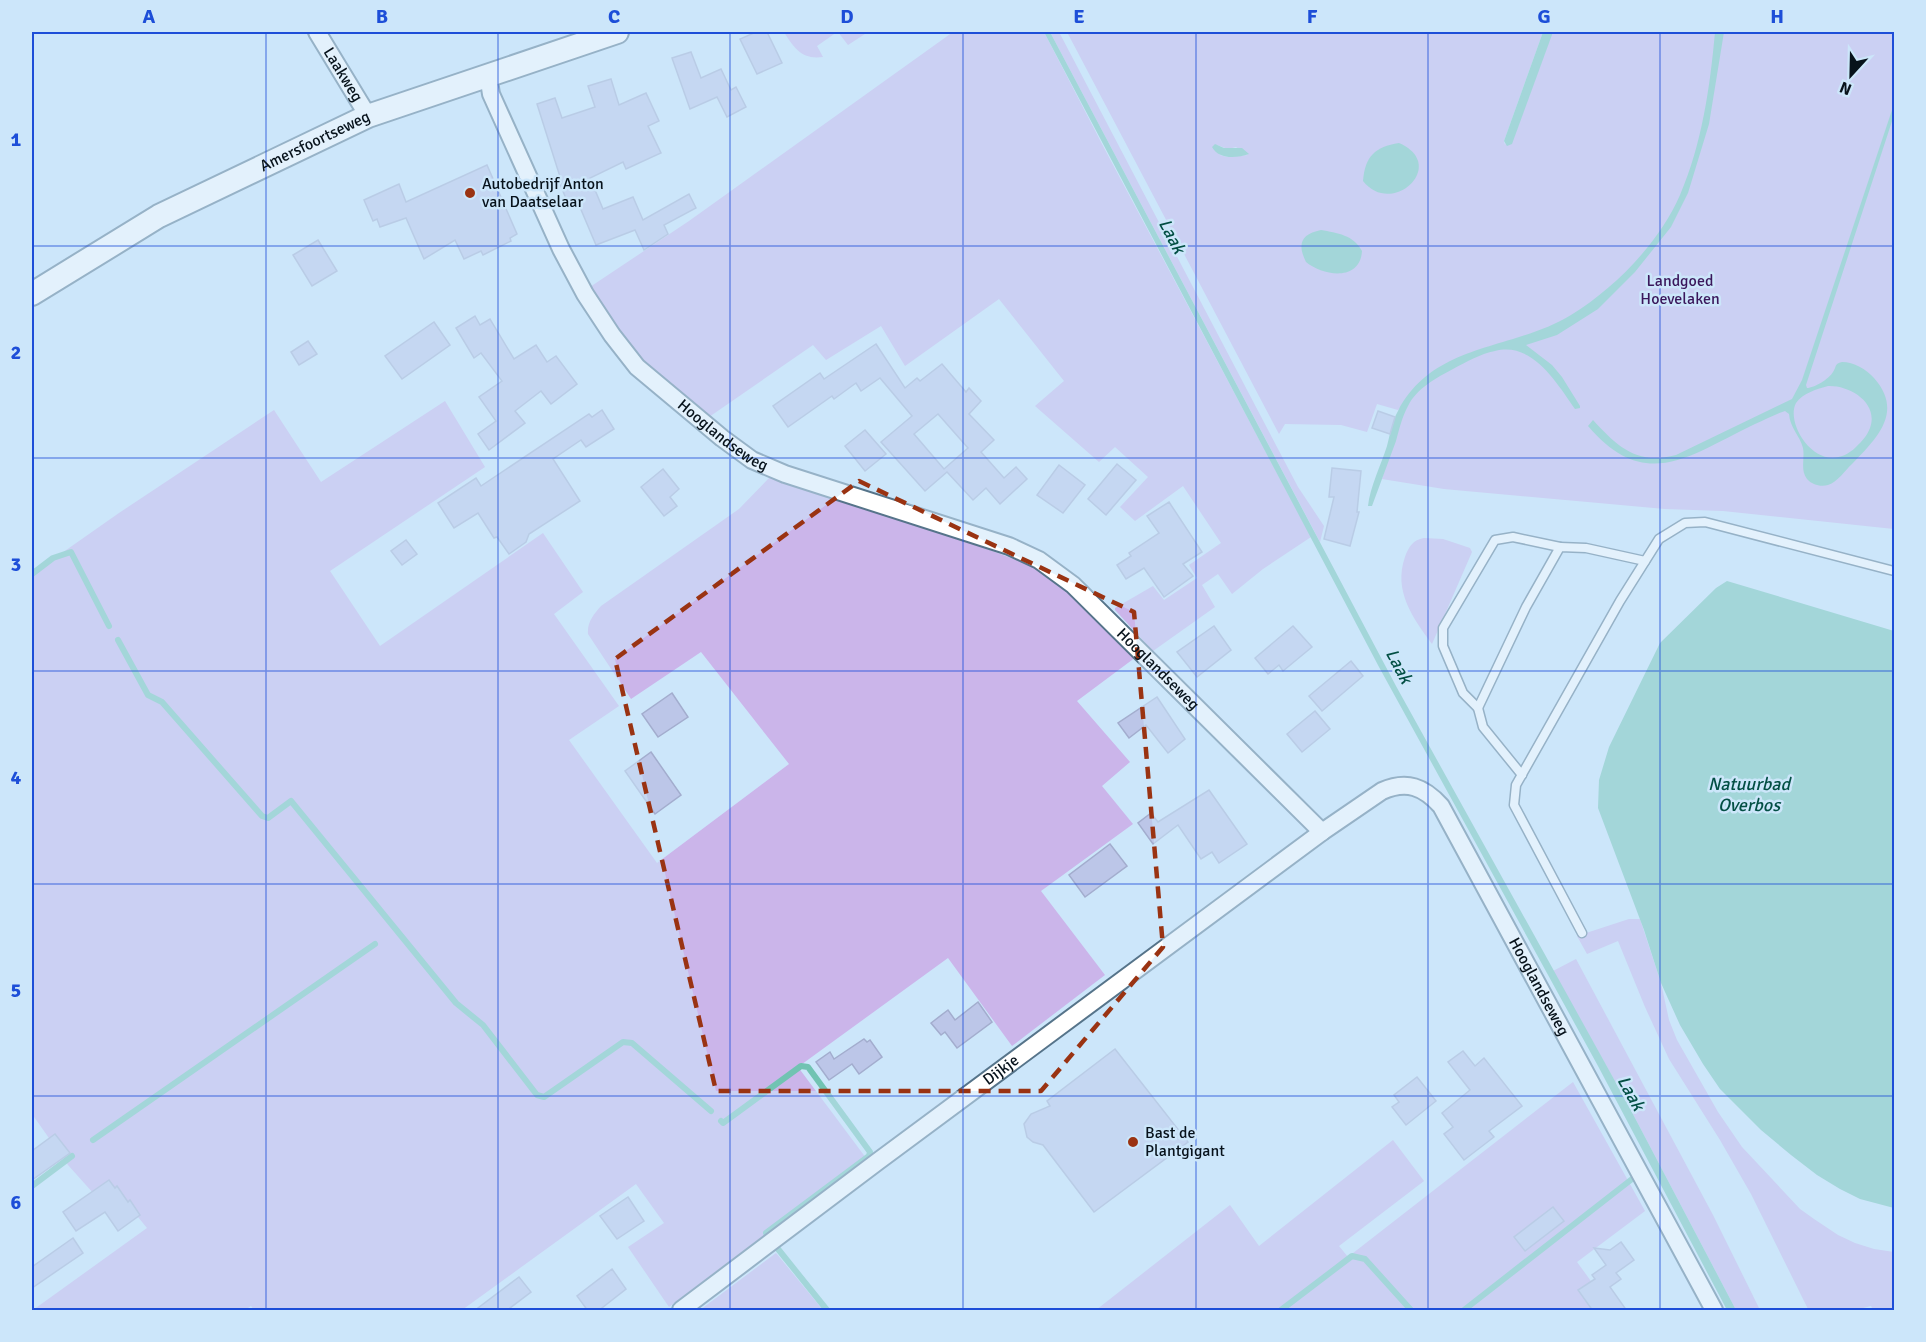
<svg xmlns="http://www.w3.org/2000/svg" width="1926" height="1342" font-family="Signika,sans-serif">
	<rect width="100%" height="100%" fill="#cce6fa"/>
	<g fill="#cbb5ea" fill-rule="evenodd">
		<path d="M784,32H837L817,46L823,57C802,60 794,48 784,32Z"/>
		<polygon points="838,32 868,32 848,45"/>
		<polygon points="953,32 1044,32 1103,146 1311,537 1263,569 1232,594 1218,574 1202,585 1215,607 1153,651 1115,610 1115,608 1153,586 1164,600 1197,578 1189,565 1221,543 1183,486 1135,521 1120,507 1148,477 1115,447 1099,462 1035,406 1064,381 999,299 905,366 881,326 826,360 813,345 709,417 646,364 628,346 590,287 689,221"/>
		<polygon points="1050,32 1059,32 1298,487 1324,526 1320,542"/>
		<path d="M1067,32H1543L1504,141L1505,145L1547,32H1894V529L1723,511L1665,509L1444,489L1382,479L1401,407L1398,410L1377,404L1367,432L1341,425L1285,424L1279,434ZM1217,145L1228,149L1236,147L1248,155L1227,157L1220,155Z"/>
		<path d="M445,401L485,467L330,571L380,646L543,533L583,592L554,614L619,706L569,740L657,863L789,764L701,652L631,699L588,634C587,622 594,614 601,606L739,509L769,478L773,477L937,530L1032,566L1081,601L1136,657L1077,701L1130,762L1102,786L1133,824L1041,891L1105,975L1012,1046L948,958L798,1067L866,1158L669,1307L628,1247L664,1223L636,1184L462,1310H254L251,1306L245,1310H33L147,1228L111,1184L94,1194L68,1165L32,1114V574L119,513L274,410L321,482Z"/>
		<path d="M1424,538L1443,539L1470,548L1472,552L1432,644C1413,618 1393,591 1405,557C1409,546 1413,540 1424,538Z"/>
		<polygon points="1629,919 1640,919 1661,983 1669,1020 1677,1040 1718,1112 1742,1147 1800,1209 1814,1219 1838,1235 1855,1243 1874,1249 1894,1252 1894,1310 1873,1310 1871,1306 1855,1310 1810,1310 1808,1309 1751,1194 1720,1140 1669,1059 1645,1007 1618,941 1587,954 1577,936"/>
		<polygon points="1576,959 1713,1215 1760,1310 1736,1310 1625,1099 1553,971"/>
		<polygon points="1573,1082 1645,1211 1577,1262 1604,1299 1588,1310 1096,1310 1230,1205 1259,1246 1393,1140 1424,1181 1339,1246 1348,1257"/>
		<polygon points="776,1253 823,1310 700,1310"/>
	</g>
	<g fill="#71c3b2" fill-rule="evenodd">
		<polygon points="1044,32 1050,32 1396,686 1625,1099 1736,1310 1727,1310 1598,1066 1379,667"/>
		<polygon points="1543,32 1553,32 1512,144 1507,146 1504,141"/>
		<path d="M1715,32H1724L1709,124L1688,193L1671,227L1635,272L1598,309L1557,335L1526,345L1552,365L1562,377L1580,406V408L1575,409C1557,383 1532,341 1495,351C1480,354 1466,362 1453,369C1436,378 1417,388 1408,406C1402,417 1399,430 1396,441C1388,463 1380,484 1372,506H1368C1370,487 1381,465 1387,446C1390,435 1392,421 1398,411C1434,342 1512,351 1571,315C1615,288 1659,243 1680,195C1702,144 1710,87 1715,32Z"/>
		<path d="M1894,104V115L1806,385L1807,388C1814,388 1829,379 1833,372C1837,366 1834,364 1842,362C1854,362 1866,369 1874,378C1904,412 1877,438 1852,464C1845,470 1838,482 1828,485C1821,487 1812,485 1807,479C1800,470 1805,458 1803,448C1800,436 1790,428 1789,414L1785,411C1775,414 1765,420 1755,424C1690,455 1646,494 1588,426L1593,420C1617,446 1637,466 1676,455L1792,399L1802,380ZM1828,386C1850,385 1879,403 1870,428C1867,436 1862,441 1856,447C1821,481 1784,425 1796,403C1803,393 1817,389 1828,386Z"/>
		<path d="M1399,143C1449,165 1392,218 1363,181C1365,156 1375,147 1399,143Z"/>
		<path d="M1215,144L1224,148H1242L1249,154C1237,158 1219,160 1212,147Z"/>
		<path d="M1321,230C1337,233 1354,235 1362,251C1360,282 1323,276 1306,262C1297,244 1301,234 1321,230Z"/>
		<polygon points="1727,581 1894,631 1894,1208 1860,1199 1840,1189 1817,1175 1791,1155 1761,1130 1720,1089 1703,1064 1680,1025 1661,983 1644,930 1598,808 1599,780 1609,747 1660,643 1716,588"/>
	</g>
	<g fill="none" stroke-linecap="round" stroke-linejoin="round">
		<g stroke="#71c3b2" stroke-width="6">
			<polyline points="32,574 53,558 71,552 109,626"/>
			<polyline points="118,640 148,695 162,702 262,816 268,818 291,801 456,1003 483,1025 537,1095 544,1097 623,1042 632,1043 711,1111"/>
			<polyline points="721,1121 723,1123 801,1066 808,1067 870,1152 869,1156 766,1233 767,1235"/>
			<polyline points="93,1140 375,944"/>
			<polyline points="32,1186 72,1156"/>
			<polyline points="778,1249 827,1310"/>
			<polyline points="1281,1310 1352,1256 1365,1259 1411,1310"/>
			<polyline points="1464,1310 1632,1179"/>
		</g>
	</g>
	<g fill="#bcc6e8" stroke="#a3adce" stroke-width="1.5" fill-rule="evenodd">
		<polygon points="756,32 767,32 782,63 757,74 740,39"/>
		<polygon points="691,52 701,78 721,69 731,90 736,87 746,107 727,117 717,97 690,109 672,58"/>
		<polygon points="611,79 619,105 646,93 659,121 648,126 661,153 626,169 623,162 590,178 603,209 633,197 643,220 689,194 696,208 664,225 668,234 644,250 635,230 596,245 579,205 570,208 560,184 562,183 537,104 555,98 562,118 595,107 588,86"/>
		<polygon points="487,165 517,234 510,238 511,241 483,255 481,251 464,259 455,240 424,259 406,218 380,227 377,219 373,221 364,200 399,184 406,202"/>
		<polygon points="318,240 337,271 312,286 293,255"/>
		<polygon points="475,316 480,325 490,319 514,359 536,345 547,362 556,356 577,384 551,404 541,391 515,411 525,423 489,450 478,434 496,421 479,397 502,381 481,353 474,358 456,328"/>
		<polygon points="434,322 450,345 402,379 385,356"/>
		<polygon points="308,341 317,354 299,365 291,352"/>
		<path d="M876,344L905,388L917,378L920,381L942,364L966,392L969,388L981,401L969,414L994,440L981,452L1004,478L1016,467L1027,479L1000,504L986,488L973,500L947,472L925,491L881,442L912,416L880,378L861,391L856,383L834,399L832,396L788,427L773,406L820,373L824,379ZM938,414L968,448L944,469L914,434Z"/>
		<polygon points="602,410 614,429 586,447 581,440 553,459 580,501 529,534 526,542 509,554 497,537 494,538 478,513 454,528 438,503 476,478 481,486 589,414 592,417"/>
		<polygon points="1378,411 1395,417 1390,434 1372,428"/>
		<polygon points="865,430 886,454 865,471 845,446"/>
		<polygon points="1117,464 1136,480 1106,515 1088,499"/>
		<polygon points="1059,465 1085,485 1063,513 1037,495"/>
		<polygon points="1332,468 1361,471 1357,512 1359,512 1350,546 1324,539 1334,497 1329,497"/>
		<polygon points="663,469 679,489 670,497 677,506 664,516 641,487"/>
		<polygon points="1169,502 1202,552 1183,564 1193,576 1164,597 1144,568 1126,579 1117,565 1131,556 1129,553 1159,533 1147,516"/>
		<polygon points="406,540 417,554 402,565 391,551"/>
		<polygon points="1214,626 1231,650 1197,677 1177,652"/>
		<polygon points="1293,626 1312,647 1283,671 1279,665 1268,674 1255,658"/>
		<polygon points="1351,661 1363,676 1322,711 1309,696"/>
		<polygon points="672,693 688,717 658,737 642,714"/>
		<polygon points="1157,697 1185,739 1168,753 1146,725 1129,738 1118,723"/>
		<polygon points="1315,711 1330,729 1302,752 1287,734"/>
		<polygon points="651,752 681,795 655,814 625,771"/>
		<polygon points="1209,790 1247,844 1219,863 1212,852 1201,859 1178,825 1153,844 1138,823 1151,813 1158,822"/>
		<polygon points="1110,844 1127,866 1085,897 1069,875"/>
		<polygon points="978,1002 992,1022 957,1048 945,1032 941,1035 931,1023 948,1010 955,1020"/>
		<polygon points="864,1039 867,1042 870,1040 882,1057 859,1074 852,1064 829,1080 816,1062 830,1052 834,1059"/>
		<polygon points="1115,1049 1188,1142 1094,1212 1043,1145 1033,1142 1027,1137 1024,1124 1031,1114 1050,1106 1047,1101"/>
		<polygon points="1463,1051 1475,1066 1484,1058 1522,1106 1489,1131 1494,1137 1464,1160 1444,1134 1453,1127 1442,1113 1470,1090 1448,1062"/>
		<polygon points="1417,1077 1436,1101 1406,1125 1392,1107 1399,1102 1394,1095"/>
		<polygon points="55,1134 70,1153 32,1180 32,1151"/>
		<polygon points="109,1180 115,1188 117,1186 128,1202 130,1200 140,1215 118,1231 105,1212 76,1231 63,1212"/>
		<polygon points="628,1197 644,1221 617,1239 600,1216"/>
		<polygon points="1553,1207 1564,1221 1525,1251 1514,1237"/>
		<polygon points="73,1238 83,1253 32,1288 32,1267"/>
		<polygon points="1621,1242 1634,1260 1616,1273 1621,1279 1610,1287 1627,1311 1593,1311 1578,1290 1595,1279 1592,1275 1606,1265 1594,1248 1610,1250"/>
		<polygon points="612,1269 626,1289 598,1311 588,1311 577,1296"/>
		<polygon points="519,1277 531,1292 506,1311 474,1311"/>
	</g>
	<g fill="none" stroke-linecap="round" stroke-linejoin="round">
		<defs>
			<g id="service">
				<polyline points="1478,708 1463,693 1443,646 1443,628 1495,540 1513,537 1560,547"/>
				<polyline points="1522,775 1483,727 1478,708 1526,607 1560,547 1586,548 1645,561"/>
				<polyline points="1582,933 1514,805 1516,785 1620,601 1659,539 1685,523 1705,522 1894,571"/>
			</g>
			<g id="minor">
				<path id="s1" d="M317,32L368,116"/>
				<path id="s2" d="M488,75L491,94L561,249L585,294L612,335L637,367L722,438L752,460L785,474L1009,546L1039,560L1073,585L1322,832"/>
				<path id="s3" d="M681,1310L877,1162L1322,832L1382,791C1407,780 1424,787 1441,806L1714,1310"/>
			</g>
			<g id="secondary">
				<path id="s4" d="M32,294L159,216L368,116L617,32"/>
			</g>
		</defs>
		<use href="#service" stroke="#56748a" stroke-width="11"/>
		<use href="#minor" stroke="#56748a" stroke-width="20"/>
		<use href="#secondary" stroke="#56748a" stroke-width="26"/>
		<use href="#service" stroke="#fff" stroke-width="8"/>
		<use href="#minor" stroke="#fff" stroke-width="16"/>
		<use href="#secondary" stroke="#fff" stroke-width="22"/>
	</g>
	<path d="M0 0H1926V1342H0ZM859,481L1134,612L1163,947L1041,1091H716L615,659Z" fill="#cce6fa" fill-opacity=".55" fill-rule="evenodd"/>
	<path fill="none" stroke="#9a3312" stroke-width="4.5" stroke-dasharray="12 8" stroke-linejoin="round" d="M859,481L1134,612L1163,947L1041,1091H716L615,659Z"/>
	<path fill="none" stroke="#1d4ed8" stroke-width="1.5" stroke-opacity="0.55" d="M266,32V1310M498,32V1310M730,32V1310M963,32V1310M1196,32V1310M1428,32V1310M1660,32V1310M32,246H1894M32,458H1894M32,671H1894M32,884H1894M32,1096H1894"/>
	<g fill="#9a3312" stroke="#cce6fa" stroke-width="2">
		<circle cx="470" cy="193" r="6"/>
		<circle cx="1133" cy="1142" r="6"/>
	</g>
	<g text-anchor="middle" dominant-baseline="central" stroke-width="5" stroke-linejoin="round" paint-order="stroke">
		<g font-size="16" fill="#07121b" stroke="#cce6fa">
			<text stroke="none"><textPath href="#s1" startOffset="50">Laakweg</textPath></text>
			<text stroke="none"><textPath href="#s4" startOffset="322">Amersfoortseweg</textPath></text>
			<text stroke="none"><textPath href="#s2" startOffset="440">Hooglandseweg</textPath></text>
			<text stroke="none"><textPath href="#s2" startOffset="944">Hooglandseweg</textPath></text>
			<text stroke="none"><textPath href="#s3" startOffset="1144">Hooglandseweg</textPath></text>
			<text stroke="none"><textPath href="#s3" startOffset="400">Dijkje</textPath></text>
		</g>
		<g font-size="16" fill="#07121b" stroke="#cce6fa" text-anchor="start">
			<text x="482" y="184">Autobedrijf Anton<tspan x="482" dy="18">van Daatselaar</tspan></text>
			<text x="1145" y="1133">Bast de<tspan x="1145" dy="18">Plantgigant</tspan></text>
		</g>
		<g font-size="16" fill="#3a175b" stroke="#cce6fa">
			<text x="1680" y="281">Landgoed<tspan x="1680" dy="18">Hoevelaken</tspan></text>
		</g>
		<g font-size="18" font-style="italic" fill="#034f44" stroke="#cce6fa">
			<text transform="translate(1172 236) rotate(62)">Laak</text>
			<text transform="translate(1399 666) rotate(62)">Laak</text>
			<text x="1749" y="784">Natuurbad<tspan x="1749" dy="21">Overbos</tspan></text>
			<text transform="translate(1631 1093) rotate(61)">Laak</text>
		</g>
	</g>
	<rect width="1926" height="1342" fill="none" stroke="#cce6fa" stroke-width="66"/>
	<g transform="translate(1851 75) rotate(202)" stroke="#cce6fa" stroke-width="4.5" paint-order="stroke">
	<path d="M0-4.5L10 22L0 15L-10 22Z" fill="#07121b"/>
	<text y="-9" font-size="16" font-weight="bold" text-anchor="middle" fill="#07121b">N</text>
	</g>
	<rect x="33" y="33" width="1860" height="1276" fill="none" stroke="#1d4ed8" stroke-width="2"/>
	<g font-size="20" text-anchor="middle" font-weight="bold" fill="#1d4ed8">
		<text x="149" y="23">A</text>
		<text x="382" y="23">B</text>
		<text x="614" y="23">C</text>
		<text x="847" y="23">D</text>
		<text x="1079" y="23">E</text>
		<text x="1312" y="23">F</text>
		<text x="1544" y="23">G</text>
		<text x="1777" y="23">H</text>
		<text x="16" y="146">1</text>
		<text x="16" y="359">2</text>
		<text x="16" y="571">3</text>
		<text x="16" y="784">4</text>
		<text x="16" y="997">5</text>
		<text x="16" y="1209">6</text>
	</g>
</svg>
